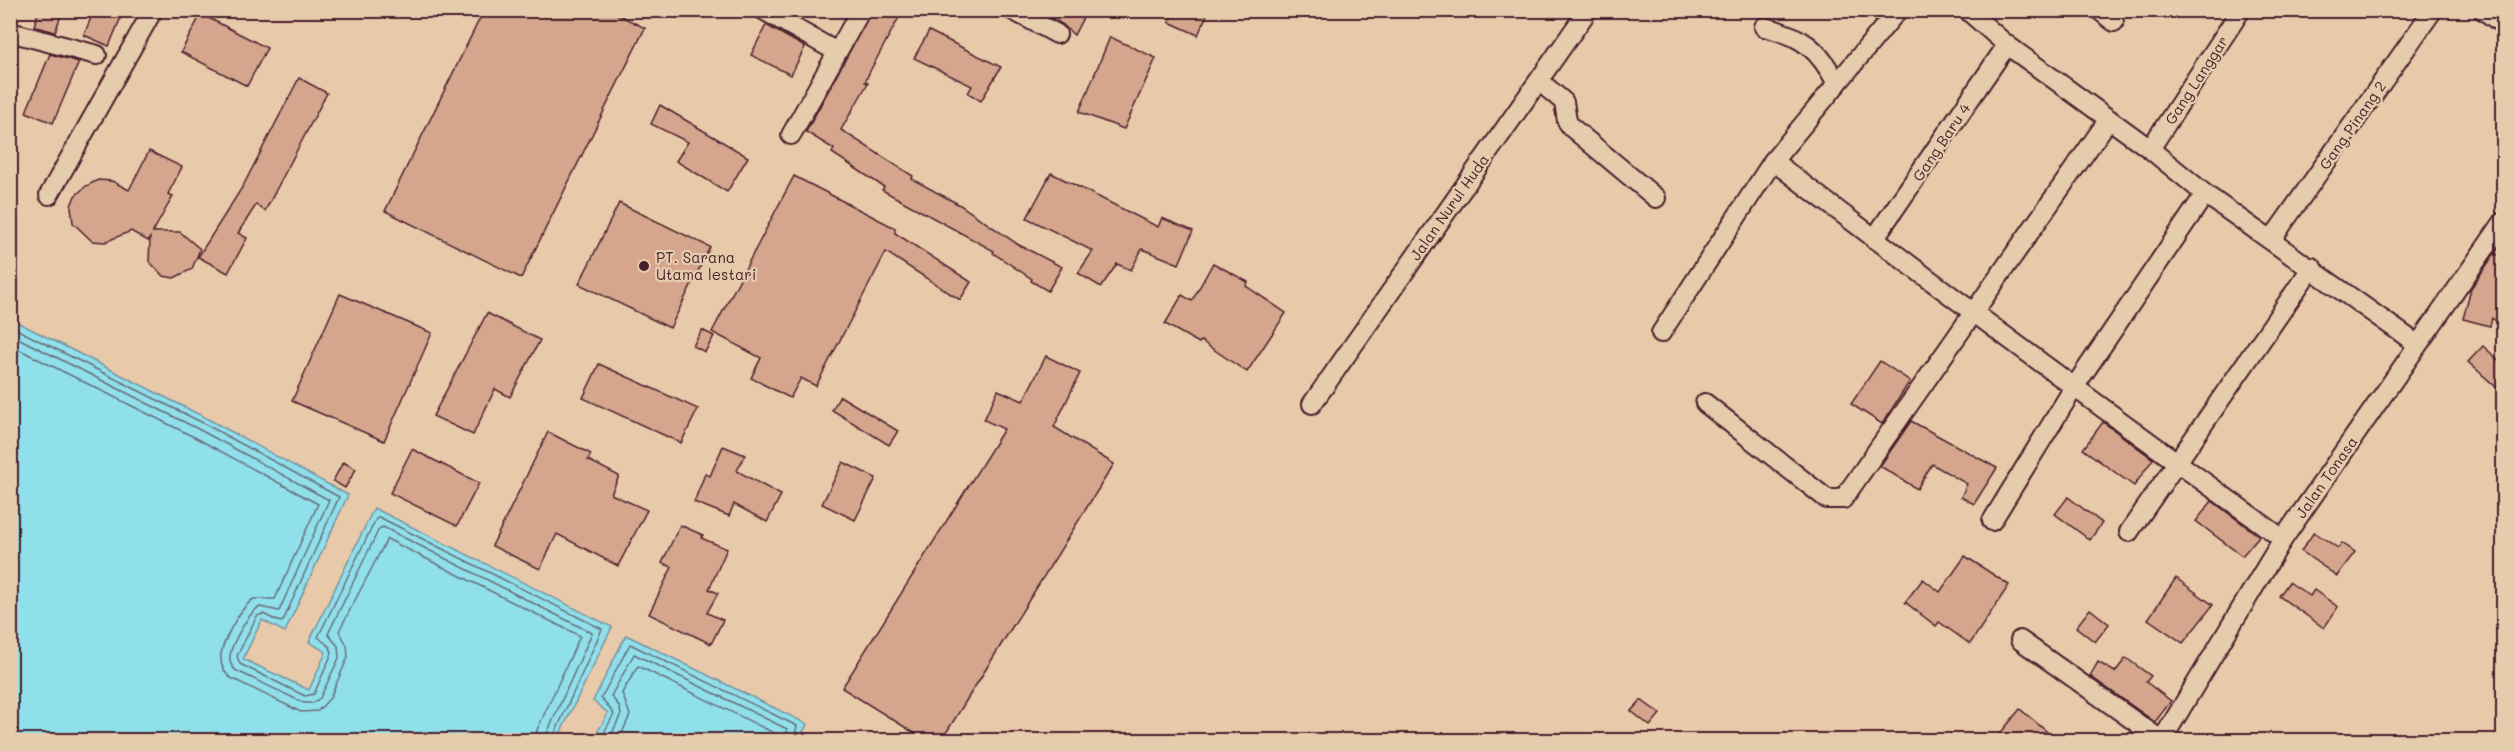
<svg xmlns="http://www.w3.org/2000/svg" width="2514" height="751" font-family="Mali,sans-serif">
	<rect width="100%" height="100%" fill="#e8caab"/>
	<filter id="ink" filterUnits="userSpaceOnUse"><feTurbulence type="fractalNoise" baseFrequency=".0167" numOctaves="2"/><feDisplacementMap in="SourceGraphic" scale="12" xChannelSelector="R" yChannelSelector="G"/><feConvolveMatrix kernelMatrix="1 2 1 2 8 2 1 2 1" color-interpolation-filters="sRGB"/></filter>
	<g filter="url(#ink)">
		<g fill="#90e0ec" stroke="#74939f" stroke-width="1.5">
			<polygon points="11,319 206,418 348,495 285,632 262,620 243,659 309,690 326,652 309,642 374,508 612,627 557,740 11,740"/>
			<polygon points="626,635 807,724 799,740 593,740 608,713 593,701"/>
		</g>
		<g fill="none" stroke-linecap="round" stroke-linejoin="round">
			<g stroke="#666c78" stroke-width="1.5">
				<polyline points="10,326 203,423 339,497 283,621 280,622 263,614 257,616 237,656 240,664 305,696 314,694 332,653 330,647 318,637 376,519 379,517 602,629 552,740"/>
				<path d="M10,334L200,430L329,500L279,611L260,607C249,611 231,645 230,656C229,662 232,666 235,670L304,703H313L320,698L339,658L338,646L328,634L379,529L383,527L592,633L544,740"/>
				<path d="M10,345L196,438L318,504L275,599H254C241,606 219,646 221,660C221,667 225,672 229,677L301,712L318,711L330,698L348,657L347,645L339,631L387,539L580,636L537,730L535,740"/>
				<polyline points="600,740 614,714 601,698 630,644 797,726 794,740"/>
				<polyline points="609,740 621,714 619,706 611,696 634,654 787,729 787,740"/>
				<polyline points="619,740 630,715 622,693 638,666 776,734 777,740"/>
			</g>
		</g>
		<g fill="#d5a58d" stroke="#4a1f2b" stroke-width="1.5">
			<polygon points="39,10 63,10 55,32 34,26"/>
			<polygon points="94,10 124,10 109,46 84,35"/>
			<polygon points="484,10 609,10 645,28 521,278 385,211"/>
			<polygon points="872,10 903,10 870,71 865,82 868,83 841,130 913,176 912,179 960,205 1019,245 1062,267 1048,291 1031,281 1032,279 993,253 994,251 882,190 884,187 832,153 834,149 806,132"/>
			<polygon points="1037,10 1087,10 1074,35 1062,24"/>
			<polygon points="1174,10 1209,10 1198,35 1169,22"/>
			<polygon points="201,14 267,48 247,86 181,52"/>
			<polygon points="766,25 805,47 791,75 751,55"/>
			<polygon points="929,31 1001,67 981,101 968,93 972,86 914,58"/>
			<polygon points="1110,37 1156,58 1124,129 1079,112"/>
			<polygon points="50,54 79,62 53,123 26,112"/>
			<polygon points="299,78 327,93 265,211 256,205 238,233 247,238 228,273 198,257 243,186"/>
			<polygon points="660,105 748,157 727,192 676,161 688,142 651,124"/>
			<polygon points="149,151 182,167 168,194 173,196 153,232 180,232 200,249 192,269 174,278 163,276 149,261 150,238 148,241 131,231 105,242 92,241 73,223 71,206 75,196 86,186 98,180 112,181 129,190"/>
			<polygon points="1051,173 1158,227 1162,218 1193,231 1179,264 1142,249 1131,270 1117,264 1101,287 1078,273 1093,251 1027,218"/>
			<polygon points="794,176 895,228 895,233 971,282 960,300 886,252 816,386 801,378 790,398 751,378 761,358 712,332"/>
			<polygon points="619,203 710,247 670,328 579,284"/>
			<polygon points="2495,253 2504,259 2504,327 2492,318 2490,326 2463,319 2471,288"/>
			<polygon points="1213,263 1248,282 1246,286 1286,313 1247,372 1201,341 1199,343 1165,324 1182,295 1192,301"/>
			<polygon points="340,294 432,333 384,441 292,401"/>
			<polygon points="487,313 540,340 510,397 495,389 473,435 433,416"/>
			<polygon points="702,330 714,336 705,352 693,346"/>
			<polygon points="2483,346 2504,365 2504,394 2468,362"/>
			<polygon points="1046,356 1080,373 1054,427 1114,464 941,741 927,741 842,688 1004,429 984,420 998,390 1023,401"/>
			<polygon points="1880,361 1910,381 1882,424 1851,404"/>
			<polygon points="599,364 698,409 681,443 583,398"/>
			<polygon points="840,396 898,431 889,445 832,410"/>
			<polygon points="1911,421 1997,468 1974,504 1961,497 1967,484 1932,464 1917,489 1880,466"/>
			<polygon points="2103,422 2153,459 2134,486 2083,449"/>
			<polygon points="548,432 591,454 588,460 619,476 611,494 647,510 618,566 557,534 540,569 492,546"/>
			<polygon points="723,446 745,455 737,471 781,495 767,522 734,504 729,516 694,502 705,474 710,476"/>
			<polygon points="412,449 479,483 457,526 390,493"/>
			<polygon points="343,462 356,469 345,488 333,481"/>
			<polygon points="843,462 876,478 855,520 822,504"/>
			<polygon points="2068,497 2102,523 2090,540 2055,514"/>
			<polygon points="2212,501 2259,536 2242,556 2196,521"/>
			<polygon points="680,525 703,535 701,538 727,549 709,589 718,593 707,613 723,620 711,644 649,614 672,567 662,563"/>
			<polygon points="2314,532 2338,548 2342,543 2355,552 2337,576 2301,551"/>
			<polygon points="1965,556 2009,585 1970,644 1939,622 1936,626 1905,602 1923,579 1940,592"/>
			<polygon points="2176,578 2213,605 2183,643 2148,619"/>
			<polygon points="2289,582 2310,596 2314,590 2338,607 2324,628 2279,596"/>
			<polygon points="2090,609 2109,624 2095,642 2076,627"/>
			<polygon points="2126,658 2151,676 2146,682 2171,701 2155,722 2090,676 2098,662 2115,672"/>
			<polygon points="1641,700 1660,714 1650,726 1631,711"/>
			<polygon points="2020,709 2058,741 1994,741"/>
		</g>
		<g fill="none" stroke-linecap="round" stroke-linejoin="round">
			<defs>
				<g id="street">
					<polyline points="763,10 837,52"/>
					<polyline points="1012,10 1057,34"/>
					<polyline points="1967,10 2007,45 2150,149 2205,194 2417,344"/>
					<polyline points="2099,10 2114,22"/>
					<polyline points="2483,10 2504,25"/>
					<path d="M1764,27C1803,36 1819,49 1837,84"/>
					<polyline points="10,32 97,55"/>
					<polyline points="1539,81 1564,102 1567,121 1571,127 1656,198"/>
					<polyline points="791,135 861,10"/>
					<polyline points="2150,149 2241,10"/>
					<path d="M1773,161C1941,290 2111,415 2283,539"/>
					<polyline points="49,195 153,10"/>
					<polyline points="1874,239 2007,45"/>
					<polyline points="2272,239 2433,10"/>
					<polyline points="1661,333 1773,161 1898,10"/>
					<polyline points="1705,403 1827,499 1843,499 2109,119"/>
					<polyline points="1312,404 1588,10"/>
					<polyline points="1992,521 2073,389 2205,194"/>
					<polyline points="2129,532 2312,267"/>
					<polyline points="2020,640 2161,740"/>
					<polyline points="2162,740 2283,539 2504,221"/>
				</g>
			</defs>
			<use href="#street" stroke="#4a1f2b" stroke-width="22"/>
			<use href="#street" stroke="#e5ccad" stroke-width="18"/>
		</g>
	</g>
	<circle fill="#4a1f2b" stroke="#e5ccad" stroke-width="2" cx="644" cy="266" r="6"/>
	<g text-anchor="middle" dominant-baseline="central" stroke-width="4.5" stroke-linejoin="round" paint-order="stroke">
		<g font-size="15" fill="#4a1f2b" stroke="#e5ccad">
			<text transform="translate(2196 80) rotate(-57)">Gang Langgar</text>
			<text transform="translate(2352 125) rotate(-55)">Gang Pinang 2</text>
			<text transform="translate(1941 142) rotate(-56)">Gang Baru 4</text>
			<text transform="translate(1449 207) rotate(-55)">Jalan Nurul Huda</text>
			<text transform="translate(2326 477) rotate(-55)">Jalan Tonasa</text>
		</g>
		<g font-size="15" fill="#4a1f2b" stroke="#e5ccad" text-anchor="start">
			<text x="656" y="257">PT. Sarana<tspan x="656" dy="17">Utama lestari</tspan></text>
		</g>
	</g>
	<rect width="2514" height="751" fill="none" stroke="#e5ccad" stroke-width="36"/>
	<rect x="18" y="18" width="2478" height="715" fill="none" stroke="#4a1f2b" stroke-width="2" filter="url(#ink)"/>
</svg>
